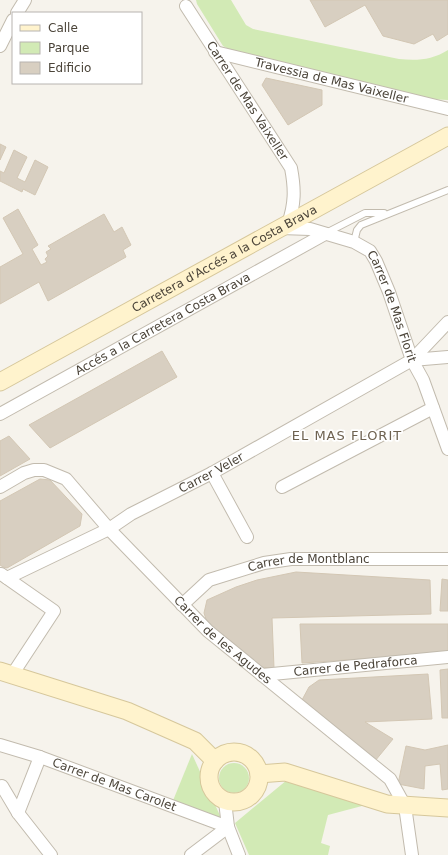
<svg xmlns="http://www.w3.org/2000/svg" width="448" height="855" font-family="'DejaVu Sans',sans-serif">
	<rect width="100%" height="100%" fill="#f6f3ec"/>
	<g fill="#d2eab5">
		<path d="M196,0H231L246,25L253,29L399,59C417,61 432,60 448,50V100L429,99L241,56L223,46L197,4Z"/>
		<polygon points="192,754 222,820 172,803"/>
		<circle cx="234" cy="778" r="15"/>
		<polygon points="293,775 377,802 328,815 321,843 330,846 328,855 249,855 235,823"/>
	</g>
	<g fill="#d8cfc1" stroke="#d3c7b4">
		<polygon points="310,0 448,0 448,34 437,41 433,34 414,44 383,36 365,5 325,27"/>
		<polygon points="266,78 322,90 322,105 288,125 262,85"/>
		<polygon points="0,144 6,147 0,160"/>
		<polygon points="14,150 27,157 17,178 25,182 35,160 48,167 35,195 23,189 22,192 0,181 0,171 4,173"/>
		<polygon points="18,209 38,245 32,249 41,265 47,262 45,259 48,256 46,252 51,249 48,246 104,214 114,232 122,227 131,245 123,250 126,257 48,301 39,282 0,304 0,267 23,254 3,218"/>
		<polygon points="162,351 177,377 50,448 29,425"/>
		<polygon points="9,436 30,459 0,476 0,441"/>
		<polygon points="40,479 50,480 82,514 80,526 7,568 3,567 0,565 0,501"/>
		<polygon points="296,572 430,580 431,614 272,618 274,668 258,667 207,622 204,613 207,600 236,587 257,580"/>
		<polygon points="442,579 448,580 448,611 440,611"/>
		<polygon points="300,624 448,624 448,653 302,663"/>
		<polygon points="448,669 448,718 442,718 440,670"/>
		<polygon points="428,674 432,719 365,722 393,739 375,761 302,700 309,687 319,680"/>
		<polygon points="448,745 448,789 442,790 440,764 425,766 424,789 398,784 406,746 425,750"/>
	</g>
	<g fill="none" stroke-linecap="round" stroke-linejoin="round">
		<defs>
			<g id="lane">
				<polyline points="326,233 365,213 384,213"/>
				<polyline points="354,242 357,230 361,225 448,190"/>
			</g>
			<g id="street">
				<path id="s1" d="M186,6L291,168C295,189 295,204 288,224"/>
				<polyline points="17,13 25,0"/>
				<polyline points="0,46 13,20"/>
				<path id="s2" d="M215,52L448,109"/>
				<path id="s3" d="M281,228L310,229L354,242L370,251L376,261L389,292L412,360L423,380L448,449"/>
				<polyline points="412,360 448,357"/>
				<path id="s4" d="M0,414L325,234"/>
				<polyline points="212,473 247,537"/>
				<path id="s5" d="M0,487L24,473L34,470H44L66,479L109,529L208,631L390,779L405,806L412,855"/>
				<polyline points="282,487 433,408"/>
				<polyline points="1,574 54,611 12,675"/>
				<path id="s6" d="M7,578L109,529L131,514L212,473L412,360L448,322"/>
				<path id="s7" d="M182,605L209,580L264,563L291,559H448"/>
				<path id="s8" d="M262,675L448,657"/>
				<path id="s9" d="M0,745L40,757L228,827"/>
				<polyline points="2,786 18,813 51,855"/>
				<polyline points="225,801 228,827 239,855"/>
				<polyline points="18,813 40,757"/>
				<polyline points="191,855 228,827"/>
			</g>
			<g id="secondary">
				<path id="s10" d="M0,382L448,136"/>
				<polyline points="0,671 127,711 195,741 215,761"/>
				<circle cx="234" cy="777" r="25"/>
				<polyline points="259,774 285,772 387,804 448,808"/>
			</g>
		</defs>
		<use href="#lane" stroke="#c2bbae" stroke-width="8"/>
		<use href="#street" stroke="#c2bbae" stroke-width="14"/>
		<use href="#secondary" stroke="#d6c79b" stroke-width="19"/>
		<use href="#lane" stroke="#fff" stroke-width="6"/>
		<use href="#street" stroke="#fff" stroke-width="12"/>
		<use href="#secondary" stroke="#fff3cd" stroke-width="17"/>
	</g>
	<g text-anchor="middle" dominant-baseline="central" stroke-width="3.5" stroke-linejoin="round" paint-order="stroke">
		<g font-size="12" fill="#4b4439" stroke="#fff">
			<text stroke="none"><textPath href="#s2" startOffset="120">Travessia de Mas Vaixeller</textPath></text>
			<text stroke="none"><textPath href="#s1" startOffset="113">Carrer de Mas Vaixeller</textPath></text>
			<text stroke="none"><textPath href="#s10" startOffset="256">Carretera d'Accés a la Costa Brava</textPath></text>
			<text stroke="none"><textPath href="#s3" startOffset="153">Carrer de Mas Florit</textPath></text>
			<text stroke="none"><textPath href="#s4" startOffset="186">Accés a la Carretera Costa Brava</textPath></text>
			<text stroke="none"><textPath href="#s6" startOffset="230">Carrer Veler</textPath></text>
			<text stroke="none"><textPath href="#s7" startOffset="139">Carrer de Montblanc</textPath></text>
			<text stroke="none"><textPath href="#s5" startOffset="297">Carrer de les Agudes</textPath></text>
			<text stroke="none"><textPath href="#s8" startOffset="94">Carrer de Pedraforca</textPath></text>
			<text stroke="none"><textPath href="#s9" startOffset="121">Carrer de Mas Carolet</textPath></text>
		</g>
		<g font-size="13" letter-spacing="1" fill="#6e6250" stroke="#fff">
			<text x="347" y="435">EL MAS FLORIT</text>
		</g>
	</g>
	<rect x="12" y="12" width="130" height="72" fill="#ffffff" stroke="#b7b4b0"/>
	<rect x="20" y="25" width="20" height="6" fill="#fff3cd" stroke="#b7b4b0"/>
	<text x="48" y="32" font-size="12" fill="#4b4439">Calle</text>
	<rect x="20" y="42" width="20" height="12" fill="#d2eab5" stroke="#b7b4b0"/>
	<text x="48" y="52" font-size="12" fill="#4b4439">Parque</text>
	<rect x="20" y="62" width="20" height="12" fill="#d8cfc1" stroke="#b7b4b0"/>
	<text x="48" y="72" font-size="12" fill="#4b4439">Edificio</text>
</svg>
